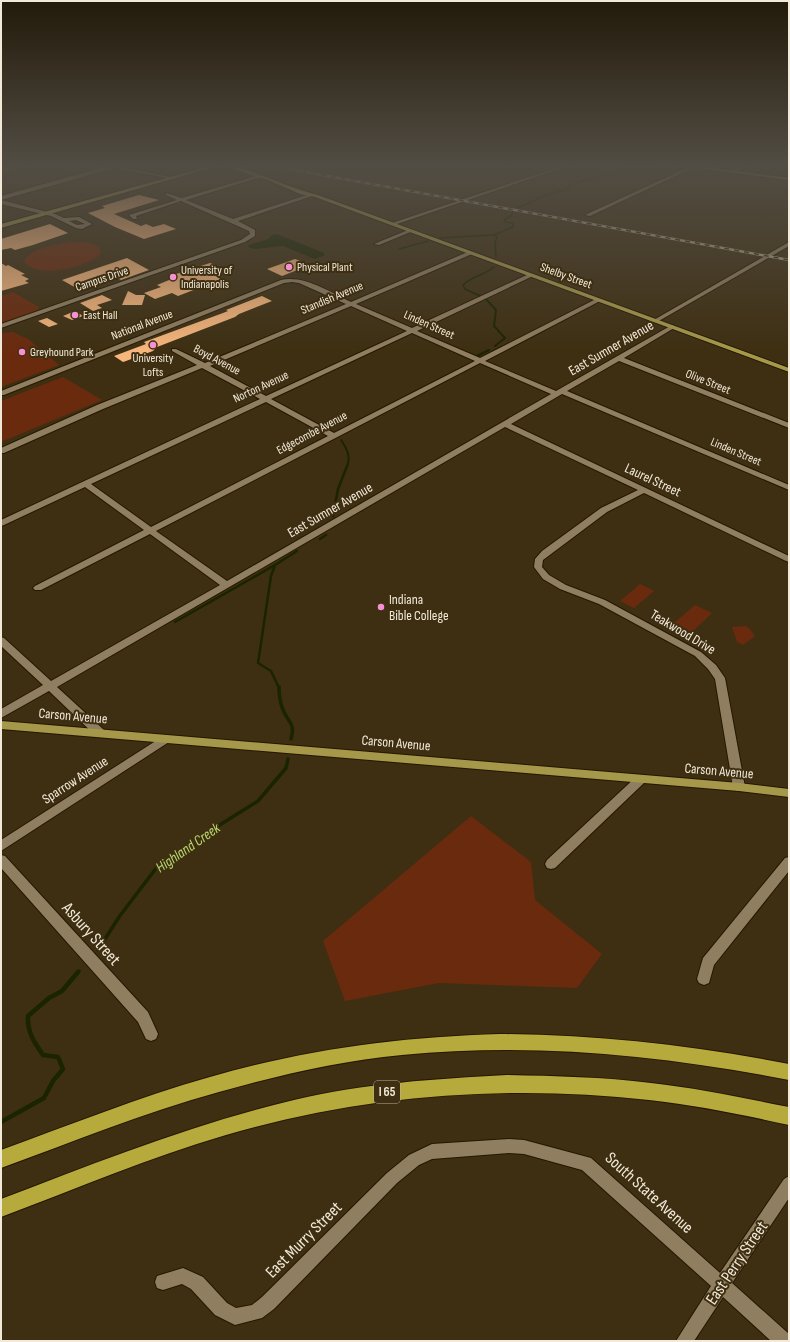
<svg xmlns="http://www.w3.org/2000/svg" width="790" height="1342" font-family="'Sofia Sans Condensed',sans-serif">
	<rect width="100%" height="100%" fill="#3e2f12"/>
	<g fill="#6a2a0d">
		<path d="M73,242C83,242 95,242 101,250L100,255C85,267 40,279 25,263V259C36,247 57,244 73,242Z"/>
		<polygon points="13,292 39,307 38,311 1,324 1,296"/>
		<polygon points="13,332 28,339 59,365 1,387 1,333"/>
		<polygon points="63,377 102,400 1,442 1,401"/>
		<polygon points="640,584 654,591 634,608 620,601"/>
		<polygon points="695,605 712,613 692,632 674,623"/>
		<polygon points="746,626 750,629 755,636 743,645 737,642 732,627"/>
		<polygon points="471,816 531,862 535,900 602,954 577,988 439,983 345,1001 323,941"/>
	</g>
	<polygon fill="#1a2400" points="277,234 324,253 325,255 315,259 283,246 255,249 248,247 249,245 268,239 272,235"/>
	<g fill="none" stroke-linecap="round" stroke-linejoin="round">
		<g stroke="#1a2400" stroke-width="1.5">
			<polyline points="518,208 546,195 564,190 577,182 605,176 631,166 661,165"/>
			<polyline points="494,235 513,227 513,223 505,222 504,220 511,216 513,212"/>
			<polyline points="494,235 497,237 495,243 496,257"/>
			<polyline points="440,238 494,235"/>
			<polyline points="399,249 428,241"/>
			<path d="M480,296L465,289L463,285C472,276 485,275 494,267"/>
		</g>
		<g stroke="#1a2400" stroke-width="2">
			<polyline points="479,295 480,296"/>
			<polyline points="486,299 496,310 494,326 505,338 495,346"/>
			<polyline points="477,356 489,350"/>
			<path d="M341,440C347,449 351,456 347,467"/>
		</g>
		<g stroke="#1a2400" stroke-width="2.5">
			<polyline points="333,516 338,489 347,466"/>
			<polyline points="320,539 326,535"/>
			<polyline points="175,622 275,565"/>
			<polyline points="279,688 271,671 258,663 271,576 275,565 297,551"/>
		</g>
		<g stroke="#1a2400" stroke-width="3.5">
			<path d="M279,687C279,696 280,704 284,712C290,724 295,724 291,739"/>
			<polyline points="98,950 119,917 157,867 198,843 210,831 258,801 286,768 288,759"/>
			<polyline points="77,973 79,971"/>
		</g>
		<path stroke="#1a2400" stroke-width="4.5" d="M1,1122L44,1098L53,1081L63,1069L58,1057L43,1055C34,1042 27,1032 28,1016L49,998L62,991L78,972"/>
	</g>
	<g fill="#f7b67c">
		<polygon points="139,195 159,200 114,214 141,226 146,224 153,227 164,224 176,229 144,239 115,227 88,213 105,208 102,206"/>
		<polygon points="50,224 68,233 33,245 15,250 11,248 1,250 1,239"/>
		<polygon points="127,258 149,270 121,280 109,274 86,281 92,284 78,289 62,280"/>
		<polygon points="295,259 310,265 282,276 267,269"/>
		<polygon points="1,263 6,266 8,265 25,274 21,275 29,279 25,281 29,283 1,291"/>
		<polygon points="210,263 220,267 207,272 222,279 178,296 172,293 155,299 144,293 161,287 157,285 174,278 170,276"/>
		<polygon points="128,291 136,295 145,295 142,305 122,305"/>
		<polygon points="102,295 112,300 97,305 102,308 93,311 80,303"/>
		<polygon points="262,296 272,301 239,314 235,317 157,347 153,351 126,361 123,362 114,356 146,344 144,342 223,313 228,311 226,310"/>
		<polygon points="75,311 83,316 72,320 63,316"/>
		<polygon points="47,318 58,324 49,327 38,321"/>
	</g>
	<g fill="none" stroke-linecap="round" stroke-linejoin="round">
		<defs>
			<g id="minor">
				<polygon points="25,164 32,164 1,172 1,170"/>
				<polygon points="107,164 175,178 173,179 114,168 1,200 1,196 108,166 106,165"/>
				<polygon points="568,164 574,164 394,225 389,224"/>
				<polygon points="746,164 751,164 733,173 729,172"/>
				<polygon points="691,166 695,167 590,216 585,215"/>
				<polygon points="259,175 261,177 186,200 233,219 310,194 315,195 238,221 255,230 255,236 245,242 1,328 1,324 241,240 250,234 249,231 181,201 136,216 137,219 133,219 129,215 177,200 166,195 166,193 182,198"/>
				<path d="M1,200L55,214L64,218L79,217L92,224L82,229L76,228L51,216L1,204ZM76,220L85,224L77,225L69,221Z"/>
				<polygon points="408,230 413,231 379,245 374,244"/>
				<polygon points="789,242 789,246 657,322 652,321"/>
				<path d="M470,251L473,253L472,254L356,304L412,328L529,274H533V276L417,331L480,358L596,299H600V301L485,361L556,391L672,325L674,326V328L624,358L789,423V428L619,361L567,391L789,485V490L562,394L511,424L789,556V562L786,561L644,493L607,512L543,560L542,567L549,575L566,585L605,600L701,652L716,665L725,678L745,787L743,790L739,791L735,790L733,787L715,679L708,669L695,656L599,604L560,589L543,579L534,567L535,559L542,551L601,508L638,490L505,427L57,687L104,730L105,733L104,736H96L49,691L1,718V709L43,685L1,646V637L4,638L51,681L220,585L150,534L41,590H35L33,588L35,586L144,530L85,487L4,525L1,526V520L260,399L202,368L103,409L4,453H1V448L97,405L197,365L172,351V349H176L205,363L346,304L299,283L292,282L284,283L4,395H1V391L281,280C304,275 330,292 351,302ZM351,306L407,331L266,396L210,366ZM412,333L475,361L334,433L271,399ZM480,363L551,394L227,581L156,531ZM266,402L328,436L151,527L91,484Z"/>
				<polygon points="165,735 169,736 170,739 169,742 1,851 1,840"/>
				<polygon points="641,775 645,776 647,779 645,782 555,868 551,869 547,868 545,864 547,860 637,776"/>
				<polygon points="1,855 5,856 148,1012 158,1034 156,1039 151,1041 146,1039 138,1022 1,868"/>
				<polygon points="789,857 789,871 714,965 709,983 704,985 699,983 697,979 703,958 785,858"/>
				<polygon points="509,1139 524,1140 591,1158 720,1273 784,1179 789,1176 789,1198 732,1283 789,1334 789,1341 771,1341 723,1297 694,1341 676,1341 711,1286 582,1170 524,1154 509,1153 432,1159 419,1165 397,1183 274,1309 262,1318 235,1325 215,1315 191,1289 182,1284 163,1290 157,1288 155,1282 157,1276 183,1268 203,1277 227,1303 236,1308 252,1305 262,1297 387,1173 409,1155 432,1144"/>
			</g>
			<g id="major">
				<path d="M217,164C228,164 237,167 247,170C271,178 293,189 318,195L789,368V372L315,197L300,194L268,180L221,165L1,228V224Z"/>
				<polygon points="671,164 682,164 789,178 789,180 673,165"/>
				<polygon points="1,721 739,783 789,789 789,797 739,791 1,729"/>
			</g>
			<g id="highway">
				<path d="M500,1034C599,1035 691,1045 789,1064V1080C661,1055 532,1042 402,1055C340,1061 279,1075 219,1092C145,1112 73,1142 1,1168V1150C70,1125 139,1097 210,1077C307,1049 399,1037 500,1034Z"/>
				<path d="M507,1075C555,1076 603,1077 651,1083C697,1088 743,1098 789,1107V1125C743,1115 696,1105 649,1100C507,1084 363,1095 226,1135C150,1157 76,1189 1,1217V1199C98,1162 193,1124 294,1100C364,1083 436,1079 507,1075Z"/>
			</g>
		</defs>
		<use href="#minor" stroke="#251700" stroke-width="2"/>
		<use href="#major" stroke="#251700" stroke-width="2"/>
		<use href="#highway" stroke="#251700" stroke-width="2"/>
		<use href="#minor" fill="#8f7e5f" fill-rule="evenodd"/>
		<use href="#major" fill="#a6984b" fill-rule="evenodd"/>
		<use href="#highway" fill="#b6aa3d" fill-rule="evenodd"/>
		<defs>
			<polyline id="rail" points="262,164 789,260"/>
		</defs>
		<use href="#rail" stroke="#b2a791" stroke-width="2.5"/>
		<use href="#rail" stroke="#3e2f12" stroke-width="1.5" stroke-dasharray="5" stroke-linecap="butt"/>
	</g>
	<linearGradient id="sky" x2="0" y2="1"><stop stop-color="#221a0a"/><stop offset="0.47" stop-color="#524d44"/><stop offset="1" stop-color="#524d44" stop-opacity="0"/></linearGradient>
	<rect width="790" height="352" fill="url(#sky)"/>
	<g fill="#f591d2" stroke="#3e2f12" stroke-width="1.5">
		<circle cx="289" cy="267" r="4"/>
		<circle cx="173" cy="277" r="4"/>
		<circle cx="75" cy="315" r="4"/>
		<circle cx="153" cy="345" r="4"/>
		<circle cx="22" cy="352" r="4"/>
		<circle cx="381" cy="607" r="4"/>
	</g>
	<g text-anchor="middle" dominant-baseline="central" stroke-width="4" stroke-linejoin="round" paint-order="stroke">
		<g font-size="12" fill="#f2e9d8" stroke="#3e2f12" text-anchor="start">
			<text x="297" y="267">Physical Plant</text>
			<text x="181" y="270">University of<tspan x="181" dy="14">Indianapolis</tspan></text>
			<text x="83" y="315">East Hall</text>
			<text x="30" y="352">Greyhound Park</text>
			<text x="153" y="358" text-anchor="middle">University<tspan x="153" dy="14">Lofts</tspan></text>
		</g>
		<g font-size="12" fill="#f2e9d8" stroke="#3e2f12">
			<text transform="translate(566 276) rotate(20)">Shelby Street</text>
			<text transform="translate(102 279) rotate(-19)">Campus Drive</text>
			<text transform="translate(332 298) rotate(-23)">Standish Avenue</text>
			<text transform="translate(142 325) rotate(-21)">National Avenue</text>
			<text transform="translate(429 325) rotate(24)">Linden Street</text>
			<text transform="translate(217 360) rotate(28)">Boyd Avenue</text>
			<text transform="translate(708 382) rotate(22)">Olive Street</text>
			<text transform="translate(261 387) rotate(-25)">Norton Avenue</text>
			<text transform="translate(312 433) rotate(-28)">Edgecombe Avenue</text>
			<text transform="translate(736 452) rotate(23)">Linden Street</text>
		</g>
		<rect fill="#3e2f12" stroke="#bcb19d" stroke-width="1" x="374" y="1081" width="26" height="22" rx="3"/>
		<g font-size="13" font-weight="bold" fill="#f2e9d8">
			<text x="387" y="1092">I 65</text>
		</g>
		<g font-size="14" fill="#f2e9d8" stroke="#3e2f12">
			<text transform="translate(611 348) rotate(-30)">East Sumner Avenue</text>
			<text transform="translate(653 480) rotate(25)">Laurel Street</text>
			<text transform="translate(330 510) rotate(-30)">East Sumner Avenue</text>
			<text transform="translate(683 632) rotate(31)">Teakwood Drive</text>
			<text transform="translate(73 716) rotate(5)">Carson Avenue</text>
			<text transform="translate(396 743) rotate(5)">Carson Avenue</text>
			<text transform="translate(719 771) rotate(5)">Carson Avenue</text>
			<text transform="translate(75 780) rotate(-33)">Sparrow Avenue</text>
		</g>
		<g font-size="14" fill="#f2e9d8" stroke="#3e2f12" text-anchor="start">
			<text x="389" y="599">Indiana<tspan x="389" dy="16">Bible College</tspan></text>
		</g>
		<g font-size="15" font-style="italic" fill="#b7d66d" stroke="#3e2f12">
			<text transform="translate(188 848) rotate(-35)">Highland Creek</text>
		</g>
		<g font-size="17" fill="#f2e9d8" stroke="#3e2f12">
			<text transform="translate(91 934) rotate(48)">Asbury Street</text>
			<text transform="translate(649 1193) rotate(42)">South State Avenue</text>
			<text transform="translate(304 1240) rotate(-45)">East Murry Street</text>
			<text transform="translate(737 1263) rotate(-56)">East Perry Street</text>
		</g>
	</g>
	<rect width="790" height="1342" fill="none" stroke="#f2e9d8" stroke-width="4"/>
</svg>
